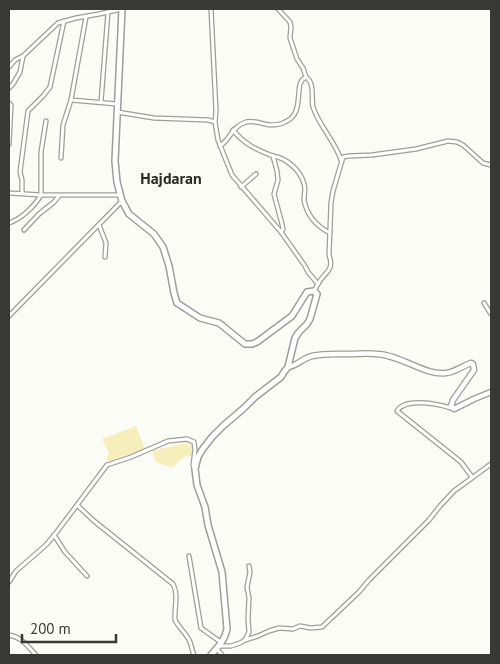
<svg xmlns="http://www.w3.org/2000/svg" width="500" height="664" font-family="'PT Sans',sans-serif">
	<rect width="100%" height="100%" fill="#fcfcf7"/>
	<g fill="#f6efbc">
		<polygon points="136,426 145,449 110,461 106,460 109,453 102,439"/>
		<polygon points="187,442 192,446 192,456 185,456 173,467 166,466 156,462 152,451"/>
	</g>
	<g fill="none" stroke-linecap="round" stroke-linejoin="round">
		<defs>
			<g id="minor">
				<polyline points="211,9 216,111 215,122 218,140 232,175 281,232"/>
				<polyline points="278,9 290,22 291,27 290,38 297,59 303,68 306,77"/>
				<polyline points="86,17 71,100 117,104"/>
				<polyline points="9,67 15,60 23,56"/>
				<polyline points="9,88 13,84 20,72 23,56 58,23 76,18 99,14 122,9"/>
				<polyline points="101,102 108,12"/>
				<polyline points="9,103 11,105 9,144"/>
				<polyline points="117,112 154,118 208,120 215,122"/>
				<path d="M233,130C244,144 257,150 273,156L277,171L278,180L274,194L282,224L283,229L281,232L305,266L308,272L318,284"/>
				<path d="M220,146C231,139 231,127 246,122C254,120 262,124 270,125C275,125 280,125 285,122C301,115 297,99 300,84L302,80L306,77C315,83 311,98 313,107C319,126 335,141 341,160"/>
				<path d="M273,156C287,158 301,171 304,184C306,189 304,195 304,200C307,216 316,226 330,233"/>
				<polyline points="61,158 63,125 71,100"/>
				<polyline points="241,187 256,174"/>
				<polyline points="9,193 41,195 120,195"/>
				<polyline points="22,193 22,180 20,172 28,111 43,96 50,87 64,21"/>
				<path d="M9,223C21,219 34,207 41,195V152L46,121"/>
				<polyline points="99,225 106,243 105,257"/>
				<polyline points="24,230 39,214 54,202 59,196"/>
				<path d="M314,291C316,289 316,286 318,284C324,272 335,271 329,255L331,203L333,191L343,157L349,156L372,155L416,149L448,141L457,142L463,145L483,163L491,165"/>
				<polyline points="484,303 491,314"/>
				<polyline points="9,316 122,201"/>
				<path d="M451,408C438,404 405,397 397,411L461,462L472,477"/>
				<path d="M78,506L94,521L173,584C179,595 174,608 175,620C179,628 187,634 190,642C192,647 192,651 194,655"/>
				<polyline points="54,535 65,552 87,576"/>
				<polyline points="189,556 201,628 222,643"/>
				<polyline points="9,582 16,571 46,545 56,533 107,465 131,457 168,441 187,439 194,442 195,450 193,465 194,468"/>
				<path d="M9,635C22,637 27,646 36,655"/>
				<polyline points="245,640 258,636 269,631 279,628 293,629 300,626 311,628 322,627 359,592 369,580 429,520 440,506 454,491 491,464"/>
				<polyline points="219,646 231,646 240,643 245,640 249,632 248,619 249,598 247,587 250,572 249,566"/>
				<polyline points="217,649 222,655"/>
			</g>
			<path id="tertiary" d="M288,367C297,366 303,358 312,356C324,353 337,354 350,354C359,354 368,353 377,354C401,355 425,376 446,373C456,372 462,366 471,363L473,364L474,370L453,400L451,406L454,409L474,399L491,392"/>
			<path id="secondary" d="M122,9L115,161L117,182L122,201L129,214L154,234L163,247L169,266L174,293L177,303L200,318L219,323L245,344H252L257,342L292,316L307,292L314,291L317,294L310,319L307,324L299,332L295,338L288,367L284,372L281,377L255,397L244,408L223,426L212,437L202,450L198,457L195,469L197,485L205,507L208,525L222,572L227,629C225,640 218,647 211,655"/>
		</defs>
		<use href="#minor" stroke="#9e9e99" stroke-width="5.5"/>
		<use href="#tertiary" stroke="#9e9e99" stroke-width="7"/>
		<use href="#secondary" stroke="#9e9e99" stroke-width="8"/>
		<use href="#minor" stroke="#fff" stroke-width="3"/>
		<use href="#tertiary" stroke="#fff" stroke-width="4.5"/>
		<use href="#secondary" stroke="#fff" stroke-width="5"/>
	</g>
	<g text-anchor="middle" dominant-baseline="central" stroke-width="4.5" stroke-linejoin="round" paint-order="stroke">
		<g font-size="16" font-weight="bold" fill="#2b2a27" stroke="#fcfcf7">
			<text x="171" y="178">Hajdaran</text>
		</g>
	</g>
	<rect width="500" height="664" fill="none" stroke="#383836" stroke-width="20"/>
	<path d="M22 634v8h94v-8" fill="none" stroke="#383836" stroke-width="2.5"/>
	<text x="30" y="634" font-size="15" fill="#383836" stroke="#fcfcf7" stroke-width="4" paint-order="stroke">200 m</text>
</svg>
